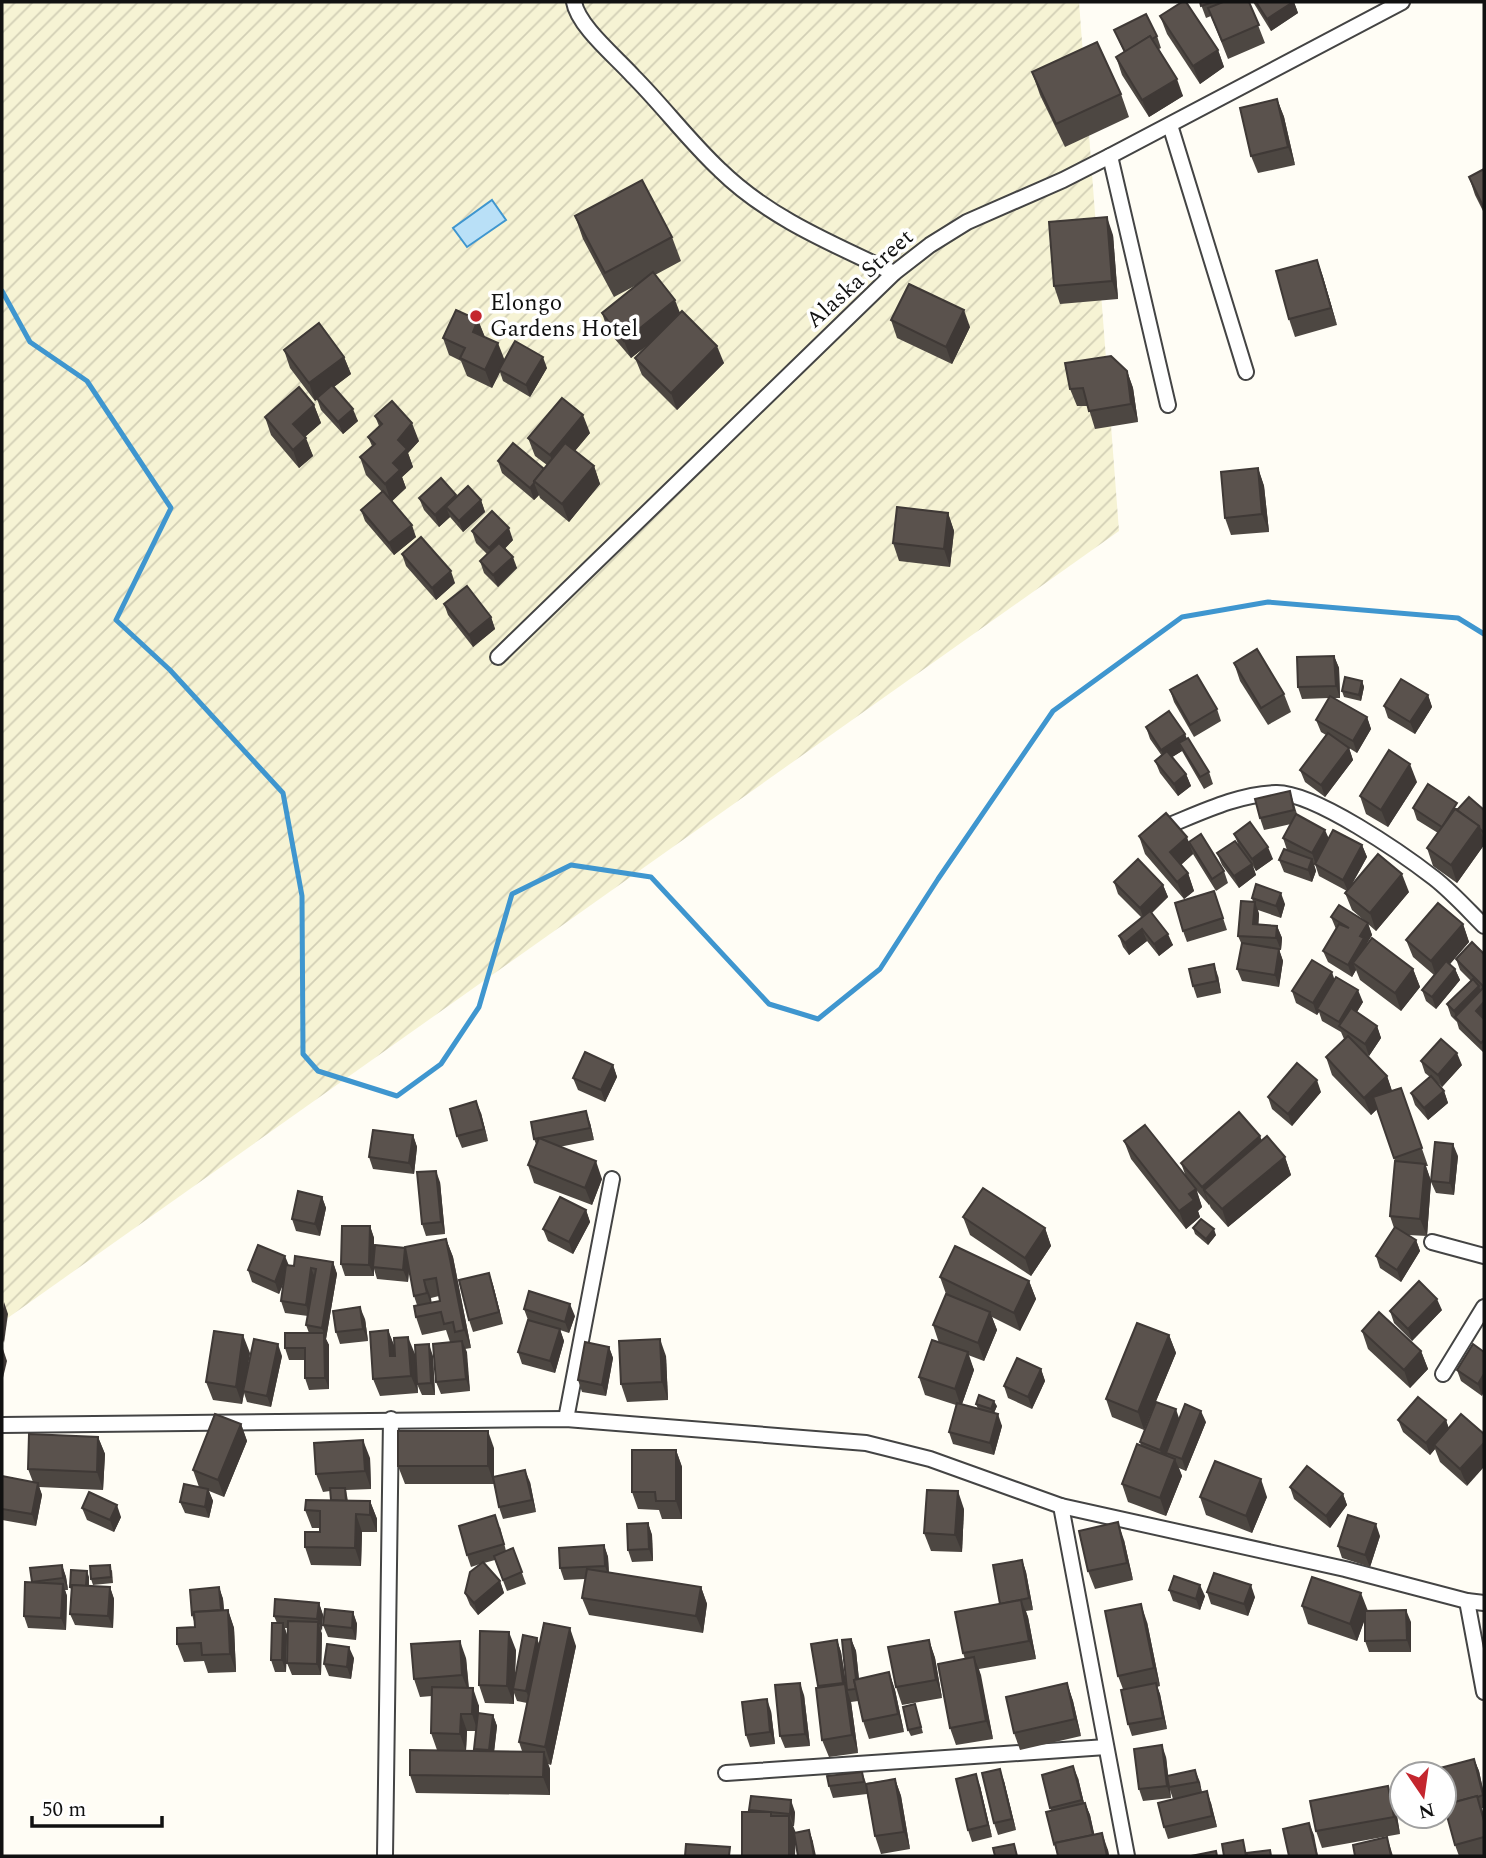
<svg xmlns="http://www.w3.org/2000/svg" width="1486" height="1858" font-family="Spectral,serif">
	<defs>
		<pattern id="farmland-furrows" width="10" height="10" patternUnits="userSpaceOnUse" patternTransform="scale(1.75)"><rect width="10" height="10" fill="#f6f3d4"/><path d="M-1 1l2-2M0 10L10 0M9 11l2-2" fill="none" stroke="#d2cfb5"/></pattern>
	</defs>
	<rect width="100%" height="100%" fill="#fffdf5"/>
	<polygon fill="url(#farmland-furrows)" points="2,2 1079,2 1119,531 2,1322"/>
	<polygon fill="#b9e0f7" stroke="#3f96cf" stroke-width="2" points="492,200 506,220 467,247 453,228"/>
	<g fill="none" stroke-linecap="round" stroke-linejoin="round">
		<polyline stroke="#3f96cf" stroke-width="5" points="2,291 30,342 87,381 171,508 116,620 170,670 283,793 302,896 303,1054 318,1071 397,1096 441,1064 479,1007 512,894 571,865 651,877 769,1004 818,1019 880,969 938,879 1053,711 1182,617 1268,602 1458,618 1484,634"/>
		<defs>
			<g id="minor">
				<path d="M574,2C578,26 616,57 633,76C663,106 689,141 720,170C769,218 833,244 894,273"/>
				<polyline points="1170,125 1246,372"/>
				<polyline points="1110,156 1168,405"/>
				<polyline points="498,657 894,273 930,245 967,222 1063,180 1110,156 1402,2"/>
				<path d="M1160,829C1196,815 1236,794 1276,793C1314,792 1403,854 1434,878C1452,892 1468,910 1484,926"/>
				<polyline points="1432,1242 1484,1256"/>
				<polyline points="1443,1374 1484,1307"/>
				<polyline points="566,1419 612,1179"/>
				<polyline points="2,1425 566,1419 866,1443 930,1459 1061,1506 1345,1569 1467,1601 1484,1603"/>
				<polyline points="1061,1506 1127,1856"/>
				<polyline points="1467,1601 1484,1692"/>
				<polyline points="726,1773 1106,1747"/>
				<polyline points="385,1856 391,1419"/>
			</g>
		</defs>
		<use href="#minor" stroke="#444" stroke-width="18"/>
		<use href="#minor" stroke="#fff" stroke-width="14"/>
	</g>
	<g fill="#4d4742" fill-rule="evenodd">
		<polygon points="1200,2 1249,2 1265,43 1228,59 1211,16 1206,18"/>
		<polygon points="1253,2 1294,2 1298,13 1271,31"/>
		<polygon points="1160,16 1218,50 1224,67 1200,84 1167,34"/>
		<polygon points="1114,30 1157,36 1161,48 1159,49 1183,96 1149,117 1122,75 1116,57 1124,52"/>
		<polygon points="1032,72 1121,94 1129,117 1065,147 1040,95"/>
		<polygon points="1277,99 1284,117 1295,165 1258,173 1251,156"/>
		<polygon points="1484,169 1484,213 1475,195 1469,177"/>
		<polygon points="575,216 672,237 681,261 655,275 680,313 724,363 677,410 642,375 635,358 649,344 631,358 608,331 602,313 642,282 614,297 583,239"/>
		<polygon points="1113,235 1118,299 1060,304 1054,286"/>
		<polygon points="1317,260 1323,277 1337,325 1295,337 1289,319"/>
		<polygon points="478,320 485,337 504,360 547,368 530,397 503,381 500,372 492,388 467,376 461,361 449,355 443,338"/>
		<polygon points="891,320 970,327 952,364 897,338"/>
		<polygon points="284,350 344,357 351,374 334,387 358,421 343,434 321,410 317,399 315,401 290,368"/>
		<polygon points="1127,371 1133,388 1138,422 1095,429 1088,406 1077,406 1070,389"/>
		<polygon points="314,405 321,423 305,437 313,456 299,468 271,435 265,417"/>
		<polygon points="375,416 419,441 408,453 413,467 402,477 406,488 392,501 416,537 394,555 365,521 361,510 382,492 366,475 360,457 372,446 368,437 379,426"/>
		<polygon points="590,433 575,451 594,466 600,484 569,522 540,498 539,495 534,500 502,473 498,461 544,469 547,465 535,456 528,438"/>
		<polygon points="1258,468 1264,486 1269,532 1231,535 1225,518"/>
		<polygon points="456,495 457,497 481,500 485,512 463,532 450,517 439,527 424,510 419,498"/>
		<polygon points="948,513 954,531 950,567 899,561 893,543"/>
		<polygon points="472,531 513,540 505,548 517,568 498,587 484,573 480,561 487,554 476,543"/>
		<polygon points="402,554 455,583 436,600 406,566"/>
		<polygon points="444,604 491,617 495,629 473,647 448,615"/>
		<polygon points="1334,656 1339,668 1340,698 1333,698 1367,717 1371,729 1357,753 1349,748 1353,760 1325,797 1305,782 1300,770 1326,735 1321,732 1316,720 1329,698 1302,699 1298,687"/>
		<polygon points="1234,663 1284,694 1291,712 1268,725 1240,681"/>
		<polygon points="1362,681 1364,687 1361,701 1344,697 1342,691"/>
		<polygon points="1170,690 1217,709 1221,721 1194,737 1174,702"/>
		<polygon points="1428,695 1432,707 1415,734 1388,718 1384,706"/>
		<polygon points="1146,727 1185,734 1187,739 1209,772 1213,784 1204,789 1182,751 1172,757 1186,774 1191,786 1178,796 1160,773 1155,761 1162,756 1150,739"/>
		<polygon points="1417,782 1388,827 1366,814 1360,796"/>
		<polygon points="1290,791 1297,814 1329,839 1362,845 1367,857 1351,886 1409,892 1376,931 1368,924 1372,935 1366,945 1413,969 1420,987 1401,1011 1360,980 1356,970 1352,977 1328,962 1323,951 1336,929 1331,917 1366,922 1352,910 1345,893 1347,891 1319,876 1315,864 1314,864 1316,871 1312,882 1284,872 1279,860 1287,850 1283,838 1291,824 1264,830 1260,818"/>
		<polygon points="1413,808 1459,808 1484,810 1484,845 1457,883 1433,866 1427,848 1438,833 1417,820"/>
		<polygon points="1234,834 1273,859 1256,871 1253,866 1256,875 1239,888 1222,865 1217,853 1238,844"/>
		<polygon points="1139,836 1189,842 1224,871 1228,883 1216,891 1193,854 1181,865 1188,873 1194,891 1184,899 1145,854"/>
		<polygon points="1114,882 1163,885 1168,897 1152,913 1173,945 1159,956 1147,941 1129,955 1123,947 1119,936 1142,918 1118,894"/>
		<polygon points="1214,891 1227,930 1187,942 1183,931"/>
		<polygon points="1252,898 1285,904 1281,918 1258,910 1259,914 1258,924 1277,926 1282,938 1281,950 1279,950 1283,961 1279,987 1242,981 1237,969 1242,945 1238,936 1253,902"/>
		<polygon points="1463,924 1469,942 1450,964 1455,969 1460,980 1436,1009 1426,1001 1422,990 1434,975 1413,957 1406,940"/>
		<polygon points="1484,954 1484,1053 1459,1029 1457,1022 1451,1016 1447,1004 1471,981 1460,970 1456,959"/>
		<polygon points="1218,976 1221,993 1197,998 1193,986"/>
		<polygon points="1335,979 1363,1002 1357,1012 1377,1026 1381,1038 1369,1056 1364,1053 1387,1076 1392,1091 1401,1088 1428,1166 1426,1166 1431,1181 1458,1156 1454,1195 1436,1193 1431,1182 1427,1236 1408,1235 1416,1240 1420,1251 1401,1282 1380,1268 1376,1256 1394,1228 1390,1216 1395,1161 1377,1109 1371,1115 1332,1075 1326,1057 1344,1039 1341,1032 1322,1021 1319,1012 1317,1015 1296,1003 1292,991"/>
		<polygon points="1421,1061 1462,1065 1442,1087 1437,1082 1444,1091 1448,1103 1428,1120 1415,1105 1411,1093 1430,1077 1425,1073"/>
		<polygon points="613,1065 617,1077 605,1102 578,1090 573,1078"/>
		<polygon points="1321,1092 1292,1126 1272,1109 1268,1097"/>
		<polygon points="481,1113 488,1141 462,1148 457,1136"/>
		<polygon points="590,1123 594,1140 559,1147 602,1179 592,1205 534,1183 528,1165 536,1144 534,1139"/>
		<polygon points="413,1135 417,1147 414,1174 373,1169 369,1157"/>
		<polygon points="1260,1136 1262,1141 1285,1157 1291,1175 1228,1227 1211,1208 1209,1204 1209,1205 1197,1191 1202,1207 1198,1211 1200,1217 1186,1229 1131,1159 1124,1141 1186,1177 1181,1163"/>
		<polygon points="440,1182 445,1234 426,1236 422,1224"/>
		<polygon points="322,1197 326,1208 320,1236 296,1231 292,1219"/>
		<polygon points="586,1210 590,1222 573,1254 548,1241 543,1229"/>
		<polygon points="963,1217 1045,1228 1051,1246 1031,1276 970,1235"/>
		<path d="M370,1226L374,1238V1261L405,1248L446,1239L453,1257L471,1348L465,1349L470,1391L441,1394L436,1382L450,1342L446,1330L422,1335L416,1317L417,1305L414,1296L409,1270L408,1282L377,1279L374,1269V1276H345L341,1264ZM439,1296L440,1301L431,1302V1298Z"/>
		<polygon points="1193,1228 1216,1235 1208,1245 1195,1234"/>
		<polygon points="333,1262 337,1274 326,1339 329,1345 329,1389 309,1390 305,1378 305,1360 289,1360 285,1348 309,1333 306,1325 308,1316 285,1313 281,1301 284,1281 279,1294 252,1282 248,1270"/>
		<polygon points="489,1273 493,1285 503,1324 473,1332 469,1320"/>
		<polygon points="940,1277 1029,1281 1036,1299 1020,1331 992,1317 997,1330 984,1361 968,1355 974,1370 962,1404 978,1409 976,1404 997,1406 994,1413 1002,1426 994,1455 953,1444 949,1432 956,1405 925,1395 919,1377 939,1343 933,1325 946,1294"/>
		<polygon points="524,1309 575,1316 569,1333 560,1330 564,1341 555,1373 522,1364 518,1352 528,1320"/>
		<polygon points="1442,1310 1412,1341 1394,1323 1390,1311"/>
		<polygon points="365,1319 368,1341 340,1344 336,1332"/>
		<polygon points="388,1330 395,1348 415,1354 418,1393 380,1396 373,1379"/>
		<polygon points="1362,1331 1421,1351 1428,1369 1410,1388 1368,1349"/>
		<polygon points="1169,1335 1176,1353 1144,1430 1112,1417 1106,1399"/>
		<polygon points="609,1347 613,1358 606,1396 582,1392 578,1380"/>
		<polygon points="1484,1352 1482,1396 1461,1381 1457,1370"/>
		<polygon points="250,1353 247,1369 282,1356 271,1407 247,1402 244,1393 242,1404 213,1400 206,1382"/>
		<polygon points="433,1356 435,1395 422,1395 417,1384"/>
		<polygon points="666,1356 668,1400 627,1402 621,1384"/>
		<polygon points="1041,1369 1045,1381 1032,1409 1008,1398 1004,1386"/>
		<polygon points="1179,1419 1206,1422 1186,1471 1179,1468 1182,1476 1166,1516 1128,1502 1122,1484 1141,1446 1140,1442"/>
		<polygon points="1398,1420 1446,1420 1467,1486 1440,1462 1435,1449 1430,1455 1403,1432"/>
		<polygon points="241,1424 247,1441 224,1497 209,1491 213,1501 209,1518 185,1513 180,1502 199,1487 193,1470"/>
		<polygon points="98,1437 105,1454 103,1490 39,1487 42,1495 36,1526 2,1520 2,1476 33,1482 28,1469"/>
		<polygon points="494,1448 494,1477 530,1482 536,1512 503,1519 499,1507 494,1484 405,1484 398,1466"/>
		<polygon points="676,1450 682,1467 682,1519 662,1519 659,1510 638,1509 632,1492"/>
		<polygon points="370,1458 371,1489 346,1490 348,1501 370,1501 377,1519 377,1532 362,1532 361,1566 311,1565 305,1547 320,1532 320,1528 312,1528 305,1510 331,1500 330,1491 323,1492 316,1474"/>
		<polygon points="1290,1487 1343,1494 1347,1505 1330,1528 1294,1499"/>
		<polygon points="1200,1497 1267,1497 1252,1533 1206,1515"/>
		<polygon points="82,1508 121,1517 114,1532 87,1520"/>
		<polygon points="964,1509 962,1552 931,1551 924,1533"/>
		<polygon points="648,1523 652,1535 653,1561 632,1562 628,1550"/>
		<polygon points="500,1527 506,1551 513,1548 526,1584 507,1591 495,1560 484,1563 500,1581 504,1593 478,1615 470,1605 465,1593 480,1564 471,1567 467,1555"/>
		<polygon points="1380,1536 1370,1567 1342,1558 1338,1546"/>
		<polygon points="1124,1540 1133,1580 1095,1589 1088,1571"/>
		<polygon points="604,1545 608,1557 609,1573 701,1587 707,1604 703,1633 589,1615 582,1598 585,1579 564,1580 560,1568"/>
		<polygon points="1022,1560 1026,1572 1033,1610 1026,1611 1028,1617 1036,1659 979,1669 993,1739 956,1745 950,1728 965,1659 963,1653 1000,1604"/>
		<polygon points="62,1565 66,1577 68,1590 65,1590 67,1596 66,1630 28,1628 24,1616 32,1583"/>
		<polygon points="112,1570 113,1583 93,1585 91,1579"/>
		<polygon points="89,1577 89,1586 110,1587 114,1599 113,1628 75,1625 70,1614 72,1592 70,1587"/>
		<polygon points="219,1587 223,1599 224,1610 228,1610 234,1628 236,1672 208,1673 204,1661 184,1662 177,1644 195,1627 194,1621 192,1615"/>
		<polygon points="1169,1590 1205,1596 1200,1610 1173,1601"/>
		<polygon points="1207,1592 1255,1597 1248,1616 1211,1604"/>
		<polygon points="319,1603 323,1615 321,1631 322,1634 321,1675 292,1675 287,1663 288,1628 285,1628 287,1635 286,1672 275,1672 271,1660 277,1623 274,1616"/>
		<polygon points="1302,1606 1367,1611 1411,1622 1411,1652 1369,1652 1365,1641 1365,1618 1357,1641 1308,1624"/>
		<polygon points="353,1612 357,1624 356,1640 328,1637 323,1625"/>
		<polygon points="1147,1622 1160,1686 1157,1687 1160,1694 1167,1729 1132,1736 1128,1724 1123,1689 1118,1676"/>
		<path d="M537,1638L539,1645L576,1646L551,1765L548,1764L550,1769V1795L416,1793L410,1775L437,1750L431,1733L432,1696L420,1697L414,1679L466,1658L469,1688L479,1706V1713L493,1715L497,1726L494,1751H522L519,1742L527,1703L517,1701L514,1693V1704L485,1703L479,1685L516,1650L515,1679ZM467,1731H476L475,1751L466,1750Z"/>
		<polygon points="851,1639 856,1651 859,1679 889,1672 895,1690 904,1732 869,1739 863,1721 858,1701 851,1702 858,1753 829,1757 822,1740 818,1687 837,1640 841,1652 847,1690"/>
		<polygon points="929,1640 935,1658 942,1698 902,1705 896,1687"/>
		<polygon points="354,1658 351,1679 329,1676 324,1664"/>
		<polygon points="1067,1683 1073,1701 1081,1736 1020,1750 1014,1733"/>
		<polygon points="804,1695 810,1746 785,1748 780,1736"/>
		<polygon points="915,1704 923,1733 911,1736 908,1730"/>
		<polygon points="771,1711 775,1744 750,1747 746,1735"/>
		<polygon points="1166,1757 1168,1776 1195,1770 1202,1792 1211,1803 1217,1827 1168,1839 1164,1827 1173,1799 1170,1790 1171,1798 1143,1801 1139,1789"/>
		<polygon points="1474,1759 1479,1771 1484,1794 1484,1808 1482,1808 1484,1815 1484,1856 1459,1856 1455,1845 1448,1804"/>
		<polygon points="862,1772 866,1783 895,1779 901,1796 910,1849 881,1854 875,1836 867,1794 833,1798 829,1786"/>
		<polygon points="1042,1775 1078,1778 1084,1803 1085,1803 1090,1815 1094,1834 1108,1850 1109,1856 1058,1856 1054,1844 1051,1811"/>
		<polygon points="1004,1781 1016,1830 998,1835 994,1823"/>
		<polygon points="980,1786 992,1837 972,1842 968,1830"/>
		<polygon points="1388,1786 1395,1804 1400,1834 1322,1848 1316,1831"/>
		<polygon points="749,1810 795,1812 794,1826 793,1826 795,1833 809,1830 813,1842 795,1844 795,1856"/>
	</g>
	<g fill="#3f3936">
		<polygon points="1294,2 1298,13 1271,31 1267,19"/>
		<polygon points="1218,50 1224,67 1200,84 1193,66"/>
		<polygon points="1177,79 1183,96 1149,117 1142,100"/>
		<polygon points="1277,99 1284,117 1295,165 1288,147"/>
		<polygon points="1107,217 1113,235 1118,299 1112,281"/>
		<polygon points="1317,260 1323,277 1337,325 1331,308"/>
		<polygon points="675,300 682,318 631,358 624,341"/>
		<polygon points="964,310 970,327 952,364 946,347"/>
		<polygon points="478,320 485,338 473,332"/>
		<polygon points="498,343 505,361 499,370 500,372 492,388 485,370"/>
		<polygon points="717,346 724,363 677,410 671,393"/>
		<polygon points="344,357 351,374 315,401 309,383"/>
		<polygon points="543,357 547,368 530,397 526,385"/>
		<polygon points="1127,371 1133,388 1138,422 1131,404"/>
		<polygon points="314,405 321,423 300,441 293,424"/>
		<polygon points="353,409 358,421 343,434 338,422"/>
		<polygon points="583,415 590,433 556,473 550,455"/>
		<polygon points="412,423 419,441 408,453 413,467 402,477 406,488 391,502 385,484 393,463 398,440"/>
		<polygon points="306,438 313,456 299,468 293,450"/>
		<polygon points="594,466 600,484 569,522 562,504"/>
		<polygon points="1258,468 1264,486 1269,532 1262,514"/>
		<polygon points="534,483 539,495 534,500 530,488"/>
		<polygon points="456,495 461,507 446,507 450,517 439,527 435,515"/>
		<polygon points="481,500 485,512 463,532 459,521"/>
		<polygon points="948,513 954,531 950,567 944,549"/>
		<polygon points="412,525 416,537 394,555 389,543"/>
		<polygon points="509,528 513,540 494,560 489,548"/>
		<polygon points="513,557 517,568 498,587 493,575"/>
		<polygon points="451,571 455,583 436,600 432,588"/>
		<polygon points="491,617 495,629 473,647 469,635"/>
		<polygon points="1334,656 1339,668 1340,698 1336,686"/>
		<polygon points="1362,681 1364,687 1361,701 1359,695"/>
		<polygon points="1428,695 1432,707 1415,734 1410,722"/>
		<polygon points="1367,717 1371,729 1357,753 1353,741"/>
		<polygon points="1185,734 1189,746 1179,743 1182,751 1166,761 1161,750"/>
		<polygon points="1349,748 1353,760 1325,797 1321,785"/>
		<polygon points="1410,764 1417,782 1388,827 1381,810"/>
		<polygon points="1186,774 1191,786 1178,796 1174,784"/>
		<polygon points="1479,826 1484,841 1484,845 1457,883 1451,865"/>
		<polygon points="1325,830 1330,841 1316,865 1312,853"/>
		<polygon points="1187,837 1193,854 1176,869 1170,852"/>
		<polygon points="1362,845 1367,857 1348,891 1343,880"/>
		<polygon points="1268,847 1273,859 1256,871 1252,859"/>
		<polygon points="1312,859 1316,871 1312,882 1308,870"/>
		<polygon points="1252,864 1256,875 1239,888 1234,876"/>
		<polygon points="1188,873 1194,891 1184,899 1177,882"/>
		<polygon points="1402,874 1409,892 1376,931 1370,913"/>
		<polygon points="1163,885 1168,897 1144,920 1140,908"/>
		<polygon points="1281,893 1285,904 1281,918 1276,906"/>
		<polygon points="1255,902 1259,914 1258,936 1253,924"/>
		<polygon points="1368,923 1372,935 1366,945 1368,950 1353,963 1356,970 1352,977 1348,965 1360,936"/>
		<polygon points="1463,924 1469,942 1437,979 1431,961"/>
		<polygon points="1277,926 1282,938 1281,950 1276,938"/>
		<polygon points="1142,929 1147,941 1129,955 1125,943"/>
		<polygon points="1168,934 1173,945 1159,956 1154,944"/>
		<polygon points="1279,949 1283,961 1279,987 1275,975"/>
		<polygon points="1214,964 1218,976 1221,993 1217,981"/>
		<polygon points="1413,969 1420,987 1401,1011 1395,993"/>
		<polygon points="1455,969 1460,980 1436,1009 1432,997"/>
		<polygon points="1332,972 1336,984 1317,1009 1319,1012 1317,1015 1313,1003"/>
		<polygon points="1479,986 1483,998 1456,1018 1454,1011"/>
		<polygon points="1358,990 1363,1002 1345,1031 1342,1028 1339,1022"/>
		<polygon points="1484,1002 1484,1018 1480,1023 1476,1011"/>
		<polygon points="1377,1026 1381,1038 1369,1056 1365,1044"/>
		<polygon points="1457,1053 1462,1065 1442,1087 1438,1075"/>
		<polygon points="613,1065 617,1077 605,1102 601,1090"/>
		<polygon points="1387,1076 1393,1094 1371,1115 1364,1098"/>
		<polygon points="1317,1080 1321,1092 1292,1126 1288,1114"/>
		<polygon points="1444,1091 1448,1103 1428,1120 1424,1108"/>
		<polygon points="476,1101 481,1113 488,1141 484,1129"/>
		<polygon points="586,1111 590,1123 594,1140 590,1128"/>
		<polygon points="413,1135 417,1147 414,1174 409,1163"/>
		<polygon points="1260,1136 1266,1154 1204,1190 1209,1204 1209,1205 1202,1187"/>
		<polygon points="1453,1144 1458,1156 1454,1195 1450,1183"/>
		<polygon points="1285,1157 1291,1175 1228,1227 1222,1209"/>
		<polygon points="596,1161 602,1179 592,1205 585,1188"/>
		<polygon points="1425,1164 1431,1181 1427,1236 1420,1219"/>
		<polygon points="436,1171 440,1182 445,1234 441,1222"/>
		<polygon points="1196,1189 1202,1207 1198,1211 1200,1217 1186,1229 1179,1211 1189,1194"/>
		<polygon points="322,1197 326,1208 320,1236 315,1224"/>
		<polygon points="586,1210 590,1222 573,1254 569,1242"/>
		<polygon points="370,1226 374,1238 374,1276 369,1265"/>
		<polygon points="1045,1228 1051,1246 1031,1276 1025,1258"/>
		<polygon points="1214,1229 1216,1235 1208,1245 1206,1239"/>
		<polygon points="446,1239 453,1257 471,1348 464,1330"/>
		<polygon points="1416,1240 1420,1251 1401,1282 1397,1270"/>
		<polygon points="406,1248 410,1260 408,1282 403,1270"/>
		<polygon points="285,1256 290,1268 279,1294 275,1282"/>
		<polygon points="333,1262 337,1274 326,1339 329,1345 329,1389 325,1378 324,1334 322,1328"/>
		<polygon points="311,1268 316,1280 310,1317 306,1305"/>
		<polygon points="489,1273 493,1285 503,1324 499,1312"/>
		<polygon points="424,1280 431,1298 433,1311 427,1293"/>
		<polygon points="1029,1281 1036,1299 1020,1331 1014,1313"/>
		<polygon points="1437,1299 1442,1310 1412,1341 1408,1329"/>
		<polygon points="4,1302 8,1314 4,1343 2,1337 2,1316"/>
		<polygon points="570,1304 575,1316 569,1333 565,1322"/>
		<polygon points="360,1307 365,1319 368,1341 363,1329"/>
		<polygon points="990,1312 997,1330 984,1361 978,1343"/>
		<polygon points="560,1329 564,1341 555,1373 550,1361"/>
		<polygon points="388,1330 395,1348 397,1374 390,1356"/>
		<polygon points="243,1335 250,1353 244,1391 243,1391 244,1393 242,1404 236,1387"/>
		<polygon points="1169,1335 1176,1353 1144,1430 1138,1412"/>
		<polygon points="408,1337 415,1354 418,1393 411,1376"/>
		<polygon points="660,1339 666,1356 668,1400 662,1382"/>
		<polygon points="462,1341 467,1352 470,1391 466,1379"/>
		<polygon points="278,1344 282,1356 271,1407 267,1396"/>
		<polygon points="429,1344 433,1356 435,1395 431,1383"/>
		<polygon points="2,1346 7,1361 2,1382"/>
		<polygon points="609,1347 613,1358 606,1396 602,1385"/>
		<polygon points="1421,1351 1428,1369 1410,1388 1404,1370"/>
		<polygon points="968,1352 974,1370 961,1407 955,1389"/>
		<polygon points="1041,1369 1045,1381 1032,1409 1028,1397"/>
		<polygon points="1484,1374 1484,1392 1482,1396 1478,1384"/>
		<polygon points="994,1401 997,1406 993,1415 991,1409"/>
		<polygon points="1176,1409 1180,1421 1166,1453 1167,1455 1164,1462 1160,1450"/>
		<polygon points="1201,1411 1206,1422 1186,1471 1182,1459"/>
		<polygon points="998,1414 1002,1426 994,1455 990,1443"/>
		<polygon points="1446,1420 1450,1432 1434,1445 1435,1449 1430,1455 1426,1443"/>
		<polygon points="241,1424 247,1441 224,1497 218,1480"/>
		<polygon points="488,1431 494,1448 494,1484 488,1466"/>
		<polygon points="98,1437 105,1454 103,1490 97,1472"/>
		<polygon points="363,1440 370,1458 371,1489 365,1471"/>
		<polygon points="1484,1443 1484,1467 1467,1486 1460,1469"/>
		<polygon points="676,1450 682,1467 682,1519 676,1501"/>
		<polygon points="1175,1459 1182,1476 1166,1516 1160,1498"/>
		<polygon points="525,1470 530,1482 536,1512 532,1500"/>
		<polygon points="1261,1479 1267,1497 1252,1533 1246,1516"/>
		<polygon points="38,1483 42,1495 36,1526 32,1514"/>
		<polygon points="208,1489 213,1501 209,1518 205,1507"/>
		<polygon points="958,1491 964,1509 962,1552 955,1535"/>
		<polygon points="1343,1494 1347,1505 1330,1528 1326,1516"/>
		<polygon points="370,1501 377,1519 377,1532 370,1515"/>
		<polygon points="117,1505 121,1517 114,1532 110,1520"/>
		<polygon points="356,1514 362,1532 361,1566 355,1548"/>
		<polygon points="1118,1522 1124,1540 1133,1580 1127,1563"/>
		<polygon points="648,1523 652,1535 653,1561 649,1549"/>
		<polygon points="1376,1524 1380,1536 1370,1567 1365,1555"/>
		<polygon points="604,1545 608,1557 609,1577 605,1566"/>
		<polygon points="1022,1560 1026,1572 1033,1610 1029,1598"/>
		<polygon points="62,1565 66,1577 68,1590 63,1578"/>
		<polygon points="87,1571 89,1577 88,1594 86,1588"/>
		<polygon points="500,1581 504,1593 478,1615 474,1603"/>
		<polygon points="63,1584 67,1596 66,1630 61,1618"/>
		<polygon points="1200,1585 1205,1596 1200,1610 1196,1599"/>
		<polygon points="1251,1585 1255,1597 1248,1616 1244,1604"/>
		<polygon points="110,1587 114,1599 113,1628 108,1616"/>
		<polygon points="219,1587 223,1599 225,1624 221,1612"/>
		<polygon points="701,1587 707,1604 703,1633 696,1616"/>
		<polygon points="1361,1593 1368,1611 1357,1641 1350,1624"/>
		<polygon points="1021,1600 1028,1617 1036,1659 1029,1641"/>
		<polygon points="319,1603 323,1615 322,1631 317,1619"/>
		<polygon points="1141,1604 1147,1622 1160,1686 1154,1668"/>
		<polygon points="228,1610 234,1628 236,1672 230,1654"/>
		<polygon points="1406,1610 1411,1622 1411,1652 1407,1640"/>
		<polygon points="353,1612 357,1624 356,1640 352,1628"/>
		<polygon points="318,1622 322,1634 321,1675 317,1664"/>
		<polygon points="283,1623 287,1635 286,1672 282,1660"/>
		<polygon points="570,1628 576,1646 551,1765 545,1747"/>
		<polygon points="509,1632 516,1650 514,1689 513,1689 514,1693 514,1704 507,1686"/>
		<polygon points="537,1638 541,1650 531,1703 526,1691"/>
		<polygon points="851,1639 856,1651 861,1700 857,1689"/>
		<polygon points="837,1640 841,1652 847,1689 851,1702 858,1753 852,1735 846,1689 843,1683"/>
		<polygon points="929,1640 935,1658 942,1698 936,1680"/>
		<polygon points="460,1641 466,1658 469,1693 462,1675"/>
		<polygon points="349,1647 354,1658 351,1679 347,1667"/>
		<polygon points="974,1657 981,1675 993,1739 986,1721"/>
		<polygon points="889,1672 895,1690 904,1732 898,1714"/>
		<polygon points="800,1683 804,1695 810,1746 805,1734"/>
		<polygon points="1067,1683 1073,1701 1081,1736 1075,1719"/>
		<polygon points="1156,1683 1160,1694 1167,1729 1163,1718"/>
		<polygon points="473,1688 479,1706 478,1732 472,1714"/>
		<polygon points="767,1699 771,1711 775,1744 770,1732"/>
		<polygon points="461,1714 467,1731 466,1751 460,1734"/>
		<polygon points="493,1715 497,1726 493,1762 489,1750"/>
		<polygon points="1162,1745 1166,1757 1171,1798 1167,1786"/>
		<polygon points="544,1752 550,1769 550,1795 543,1777"/>
		<polygon points="1474,1759 1479,1771 1484,1794 1484,1798"/>
		<polygon points="1073,1766 1078,1778 1086,1812 1082,1800"/>
		<polygon points="1000,1769 1004,1781 1016,1830 1012,1819"/>
		<polygon points="1195,1770 1200,1782 1202,1793 1198,1782"/>
		<polygon points="976,1774 980,1786 992,1837 988,1825"/>
		<polygon points="895,1779 901,1796 910,1849 904,1832"/>
		<polygon points="1388,1786 1395,1804 1400,1834 1394,1817"/>
		<polygon points="1207,1791 1211,1803 1217,1827 1212,1816"/>
		<polygon points="791,1800 795,1812 794,1826 790,1814"/>
		<polygon points="1085,1803 1090,1815 1097,1846 1093,1835"/>
		<polygon points="789,1816 796,1833 795,1856 789,1856"/>
		<polygon points="1309,1823 1314,1835 1318,1856 1317,1856"/>
		<polygon points="809,1830 813,1842 816,1856 814,1856"/>
		<polygon points="1102,1833 1108,1850 1109,1856 1107,1856"/>
		<polygon points="1387,1837 1393,1856 1391,1856"/>
	</g>
	<g fill="#5a524d" stroke="#3f3936" stroke-width="2">
		<polygon points="1182,2 1186,2 1218,50 1193,66 1160,16"/>
		<polygon points="1200,2 1213,2 1201,6"/>
		<polygon points="1223,2 1249,2 1259,25 1222,41 1208,8"/>
		<polygon points="1256,2 1293,2 1267,19"/>
		<polygon points="1146,14 1157,36 1152,39 1150,36 1125,52 1114,30"/>
		<polygon points="1150,36 1177,79 1142,100 1116,57"/>
		<polygon points="1097,42 1121,94 1056,124 1032,72"/>
		<polygon points="1277,99 1288,147 1251,156 1240,108"/>
		<polygon points="1484,169 1484,208 1469,177"/>
		<polygon points="642,180 672,237 605,273 575,216"/>
		<polygon points="1107,217 1112,281 1054,286 1049,222"/>
		<polygon points="1317,260 1331,308 1289,319 1276,271"/>
		<polygon points="653,272 675,300 624,341 602,313"/>
		<polygon points="909,284 964,310 946,347 891,320"/>
		<polygon points="456,310 478,320 473,332 498,343 485,370 460,358 465,348 443,338"/>
		<polygon points="682,311 717,346 671,393 635,358"/>
		<polygon points="319,323 344,357 309,383 284,350"/>
		<polygon points="515,341 543,357 526,385 499,370"/>
		<polygon points="1111,356 1127,371 1131,404 1089,411 1083,388 1070,389 1065,363"/>
		<polygon points="332,385 353,409 338,422 317,398"/>
		<polygon points="299,387 314,405 293,424 306,438 293,450 265,417"/>
		<polygon points="562,398 583,415 550,455 528,438"/>
		<polygon points="392,401 412,423 398,440 407,449 393,463 400,470 385,484 360,457 375,444 368,437 382,424 375,416"/>
		<polygon points="513,443 544,469 534,481 534,483 530,488 498,461"/>
		<polygon points="565,443 594,466 562,504 534,481"/>
		<polygon points="1258,468 1262,514 1225,518 1221,472"/>
		<polygon points="441,478 456,495 435,515 419,498"/>
		<polygon points="468,486 481,500 459,521 446,507"/>
		<polygon points="383,491 412,525 389,543 361,510"/>
		<polygon points="897,507 948,513 944,549 893,543"/>
		<polygon points="492,511 509,528 489,548 472,531"/>
		<polygon points="421,537 451,571 432,588 402,554"/>
		<polygon points="499,543 513,557 493,575 480,561"/>
		<polygon points="467,586 491,617 469,635 444,604"/>
		<polygon points="1257,649 1284,694 1261,708 1234,663"/>
		<polygon points="1334,656 1336,686 1298,687 1297,657"/>
		<polygon points="1197,675 1217,709 1190,725 1170,690"/>
		<polygon points="1345,677 1362,681 1359,695 1342,691"/>
		<polygon points="1401,679 1428,695 1410,722 1384,706"/>
		<polygon points="1330,696 1367,717 1353,741 1316,720"/>
		<polygon points="1169,711 1185,734 1161,750 1146,727"/>
		<polygon points="1328,733 1349,748 1321,785 1300,770"/>
		<polygon points="1188,738 1209,772 1200,777 1179,743"/>
		<polygon points="1389,750 1410,764 1381,810 1360,796"/>
		<polygon points="1167,751 1186,774 1174,784 1155,761"/>
		<polygon points="1428,784 1457,803 1442,827 1413,808"/>
		<polygon points="1290,791 1294,810 1260,818 1255,799"/>
		<polygon points="1469,797 1484,810 1484,833 1480,829 1479,826 1457,810"/>
		<polygon points="1455,809 1479,826 1451,865 1427,848"/>
		<polygon points="1166,813 1187,837 1170,852 1188,873 1177,882 1139,836"/>
		<polygon points="1296,814 1325,830 1312,853 1283,838"/>
		<polygon points="1250,822 1268,847 1252,859 1234,834"/>
		<polygon points="1333,830 1362,845 1343,880 1315,864"/>
		<polygon points="1201,834 1224,871 1212,879 1189,842"/>
		<polygon points="1235,841 1252,864 1234,876 1217,853"/>
		<polygon points="1284,849 1312,859 1308,870 1279,860"/>
		<polygon points="1378,854 1402,874 1370,913 1345,893"/>
		<polygon points="1138,859 1163,885 1140,908 1114,882"/>
		<polygon points="1256,884 1281,893 1276,906 1252,898"/>
		<polygon points="1214,891 1223,918 1183,931 1175,903"/>
		<polygon points="1241,901 1255,902 1253,924 1277,926 1276,938 1238,936"/>
		<polygon points="1438,903 1463,924 1431,961 1406,940"/>
		<polygon points="1339,905 1368,923 1360,936 1364,938 1348,965 1323,951 1339,924 1349,928 1331,917"/>
		<polygon points="1150,911 1168,934 1154,944 1142,929 1125,943 1119,936"/>
		<polygon points="1372,938 1413,969 1395,993 1353,963"/>
		<polygon points="1472,942 1484,954 1484,987 1456,959"/>
		<polygon points="1242,943 1279,949 1275,975 1237,969"/>
		<polygon points="1312,960 1332,972 1313,1003 1292,991"/>
		<polygon points="1446,961 1455,969 1432,997 1422,990"/>
		<polygon points="1214,964 1217,981 1193,986 1189,969"/>
		<polygon points="1336,977 1358,990 1339,1022 1317,1009"/>
		<polygon points="1473,979 1479,986 1454,1011 1447,1004"/>
		<polygon points="1484,987 1484,1002 1476,1011 1484,1019 1484,1040 1481,1043 1455,1017"/>
		<polygon points="1351,1008 1377,1026 1365,1044 1339,1026"/>
		<polygon points="1348,1036 1387,1076 1364,1098 1326,1057"/>
		<polygon points="1441,1039 1457,1053 1438,1075 1421,1061"/>
		<polygon points="585,1052 613,1065 601,1090 573,1078"/>
		<polygon points="1297,1063 1317,1080 1288,1114 1268,1097"/>
		<polygon points="1431,1076 1444,1091 1424,1108 1411,1093"/>
		<polygon points="1401,1088 1422,1148 1394,1158 1373,1097"/>
		<polygon points="476,1101 484,1129 457,1136 450,1109"/>
		<polygon points="586,1111 590,1128 534,1139 531,1122"/>
		<polygon points="1239,1112 1260,1136 1202,1187 1181,1163"/>
		<polygon points="1145,1125 1196,1189 1189,1194 1194,1200 1179,1211 1124,1141"/>
		<polygon points="373,1130 413,1135 409,1163 369,1157"/>
		<polygon points="1267,1136 1285,1157 1222,1209 1204,1190"/>
		<polygon points="539,1138 596,1161 585,1188 528,1165"/>
		<polygon points="1435,1142 1453,1144 1450,1183 1431,1181"/>
		<polygon points="1395,1161 1425,1164 1420,1219 1390,1216"/>
		<polygon points="436,1171 441,1222 422,1224 417,1172"/>
		<polygon points="983,1188 1045,1228 1025,1258 963,1217"/>
		<polygon points="298,1191 322,1197 315,1224 292,1219"/>
		<polygon points="560,1197 586,1210 569,1242 543,1229"/>
		<polygon points="1201,1219 1214,1229 1206,1239 1193,1228"/>
		<polygon points="342,1226 370,1226 369,1265 341,1264"/>
		<polygon points="1395,1227 1416,1240 1397,1270 1376,1256"/>
		<polygon points="446,1239 464,1330 455,1332 453,1322 444,1324 441,1312 416,1317 414,1306 440,1301 436,1278 424,1280 427,1293 414,1296 405,1247"/>
		<polygon points="258,1245 285,1256 275,1282 248,1270"/>
		<polygon points="375,1245 405,1248 403,1270 373,1267"/>
		<polygon points="955,1246 1029,1281 1014,1313 940,1277"/>
		<polygon points="295,1256 333,1262 322,1328 306,1325 316,1269 311,1268 306,1305 281,1301 286,1265 294,1266"/>
		<polygon points="489,1273 499,1312 469,1320 459,1280"/>
		<polygon points="1419,1281 1437,1299 1408,1329 1390,1311"/>
		<polygon points="529,1291 570,1304 565,1322 524,1309"/>
		<polygon points="946,1294 990,1312 978,1343 933,1325"/>
		<polygon points="360,1307 363,1329 336,1332 333,1311"/>
		<polygon points="1379,1312 1421,1351 1404,1370 1362,1331"/>
		<polygon points="528,1320 560,1329 550,1361 518,1352"/>
		<polygon points="1137,1323 1169,1335 1138,1412 1106,1399"/>
		<polygon points="388,1330 390,1356 395,1356 394,1338 408,1337 411,1376 373,1379 370,1332"/>
		<polygon points="214,1331 243,1335 236,1387 206,1382"/>
		<polygon points="285,1333 324,1333 325,1378 305,1378 305,1348 285,1348"/>
		<polygon points="254,1339 278,1344 267,1396 243,1391"/>
		<polygon points="660,1339 662,1382 621,1384 619,1341"/>
		<polygon points="932,1340 968,1352 955,1389 919,1377"/>
		<polygon points="462,1341 466,1379 436,1382 433,1344"/>
		<polygon points="585,1342 609,1347 602,1385 578,1380"/>
		<polygon points="429,1344 431,1383 417,1384 415,1345"/>
		<polygon points="1473,1344 1484,1352 1484,1374 1478,1384 1457,1370"/>
		<polygon points="1017,1358 1041,1369 1028,1397 1004,1386"/>
		<polygon points="979,1395 994,1401 991,1409 976,1404"/>
		<polygon points="1418,1397 1446,1420 1426,1443 1398,1420"/>
		<polygon points="1156,1402 1176,1409 1160,1450 1140,1442"/>
		<polygon points="957,1403 998,1414 990,1443 949,1432"/>
		<polygon points="1185,1404 1201,1411 1182,1459 1166,1453"/>
		<polygon points="215,1414 241,1424 218,1480 193,1470"/>
		<polygon points="1461,1414 1484,1434 1484,1443 1460,1469 1434,1445"/>
		<rect x="398" y="1431" width="90" height="35"/>
		<polygon points="29,1434 98,1437 97,1472 28,1469"/>
		<polygon points="363,1440 365,1471 316,1474 314,1443"/>
		<polygon points="1137,1444 1175,1459 1160,1498 1122,1484"/>
		<polygon points="632,1450 676,1450 676,1501 656,1501 655,1492 632,1492"/>
		<polygon points="1215,1461 1261,1479 1246,1516 1200,1497"/>
		<polygon points="1307,1466 1343,1494 1326,1516 1290,1487"/>
		<polygon points="525,1470 532,1500 499,1507 493,1477"/>
		<polygon points="2,1476 38,1483 32,1514 2,1509"/>
		<polygon points="184,1484 208,1489 205,1507 180,1502"/>
		<polygon points="330,1488 345,1488 346,1501 331,1500"/>
		<polygon points="927,1490 958,1491 955,1535 924,1533"/>
		<polygon points="89,1492 117,1505 110,1520 82,1508"/>
		<polygon points="306,1500 370,1501 370,1515 356,1514 355,1548 305,1547 305,1532 320,1532 320,1511 305,1510"/>
		<polygon points="495,1515 504,1544 467,1555 459,1526"/>
		<polygon points="1348,1515 1376,1524 1365,1555 1338,1546"/>
		<polygon points="1118,1522 1127,1563 1088,1571 1079,1531"/>
		<polygon points="648,1523 649,1549 628,1550 627,1524"/>
		<polygon points="604,1545 605,1566 560,1568 559,1548"/>
		<polygon points="513,1548 522,1572 503,1580 494,1556"/>
		<polygon points="1022,1560 1029,1598 1000,1604 993,1565"/>
		<polygon points="483,1562 500,1581 474,1603 465,1593 470,1572"/>
		<polygon points="62,1565 63,1578 32,1582 30,1568"/>
		<polygon points="110,1565 111,1577 91,1579 90,1566"/>
		<polygon points="587,1569 701,1587 696,1616 582,1598"/>
		<polygon points="71,1570 87,1571 86,1586 72,1585 72,1587 70,1587"/>
		<polygon points="1214,1573 1251,1585 1244,1604 1207,1592"/>
		<polygon points="1174,1576 1200,1585 1196,1599 1169,1590"/>
		<polygon points="1312,1577 1361,1593 1350,1624 1302,1606"/>
		<polygon points="25,1582 63,1584 61,1618 24,1616"/>
		<polygon points="72,1585 110,1587 108,1616 70,1614"/>
		<polygon points="219,1587 221,1610 194,1612 194,1614 192,1615 190,1590"/>
		<polygon points="275,1599 319,1603 317,1619 274,1616"/>
		<polygon points="1021,1600 1029,1641 963,1653 955,1612"/>
		<polygon points="1141,1604 1154,1668 1118,1676 1105,1611"/>
		<polygon points="325,1609 353,1612 352,1628 323,1625"/>
		<polygon points="228,1610 230,1654 202,1655 201,1643 177,1644 177,1628 195,1627 194,1612"/>
		<polygon points="1406,1610 1407,1640 1365,1641 1365,1611"/>
		<polygon points="288,1621 318,1622 317,1664 287,1663"/>
		<polygon points="272,1623 283,1623 282,1660 271,1660"/>
		<polygon points="544,1623 570,1628 545,1747 519,1742"/>
		<polygon points="480,1631 509,1632 507,1686 479,1685"/>
		<polygon points="523,1635 537,1638 526,1691 513,1689"/>
		<polygon points="851,1639 856,1679 854,1680 856,1689 847,1690 842,1640"/>
		<polygon points="837,1640 843,1683 818,1686 811,1644"/>
		<polygon points="929,1640 936,1680 896,1687 888,1647"/>
		<polygon points="460,1641 462,1675 414,1679 411,1644"/>
		<polygon points="327,1644 349,1647 347,1667 324,1664"/>
		<polygon points="974,1657 986,1721 950,1728 938,1664"/>
		<polygon points="889,1672 898,1714 863,1721 854,1680"/>
		<polygon points="800,1683 805,1734 780,1736 775,1685"/>
		<polygon points="1067,1683 1075,1719 1014,1733 1006,1697"/>
		<polygon points="1156,1683 1163,1718 1128,1724 1121,1690"/>
		<polygon points="845,1684 852,1735 822,1740 816,1688"/>
		<polygon points="432,1687 473,1688 472,1714 461,1714 460,1734 431,1733"/>
		<polygon points="767,1699 770,1732 746,1735 742,1702"/>
		<polygon points="915,1704 921,1727 908,1730 903,1707"/>
		<polygon points="478,1713 493,1715 489,1750 474,1749"/>
		<polygon points="1162,1745 1167,1786 1139,1789 1134,1749"/>
		<polygon points="410,1750 544,1752 543,1777 410,1775"/>
		<polygon points="1474,1759 1483,1795 1478,1797 1477,1796 1448,1804 1444,1786 1444,1774 1441,1774 1440,1768"/>
		<polygon points="1073,1766 1082,1800 1050,1808 1042,1775"/>
		<polygon points="1000,1769 1012,1819 994,1823 982,1773"/>
		<polygon points="1195,1770 1198,1782 1169,1787 1167,1776"/>
		<polygon points="862,1772 864,1782 829,1786 827,1776"/>
		<polygon points="976,1774 988,1825 968,1830 956,1779"/>
		<polygon points="895,1779 904,1832 875,1836 866,1784"/>
		<polygon points="1388,1786 1394,1817 1316,1831 1310,1801"/>
		<polygon points="1207,1791 1212,1816 1164,1827 1158,1803"/>
		<polygon points="751,1796 791,1800 790,1814 749,1810"/>
		<polygon points="1477,1796 1484,1821 1484,1837 1455,1845 1444,1805"/>
		<polygon points="1085,1803 1093,1835 1055,1843 1054,1844 1046,1812"/>
		<polygon points="742,1812 771,1812 771,1816 789,1816 789,1856 742,1856"/>
		<polygon points="1309,1823 1317,1856 1289,1856 1283,1829"/>
		<polygon points="809,1830 814,1856 798,1856 794,1833"/>
		<polygon points="1102,1833 1107,1856 1058,1856 1055,1843"/>
		<polygon points="1387,1837 1391,1856 1355,1856 1353,1845"/>
		<polygon points="1243,1840 1246,1856 1224,1856 1222,1844"/>
		<polygon points="686,1844 730,1847 729,1856 685,1856"/>
		<polygon points="1014,1844 1017,1856 995,1856 993,1848"/>
		<polygon points="1270,1850 1271,1856 1247,1856 1247,1853"/>
		<polygon points="1216,1851 1217,1856 1191,1856"/>
	</g>
	<circle fill="#c4262e" stroke="#fff" stroke-width="2.5" cx="476" cy="316" r="7"/>
	<g text-anchor="middle" dominant-baseline="central" stroke-width="7" stroke-linejoin="round" paint-order="stroke">
		<g font-size="23" fill="#111" stroke="#fff">
			<text transform="translate(860 279) rotate(-42)">Alaska Street</text>
		</g>
		<g font-size="23" fill="#111" stroke="#fff" text-anchor="start">
			<text x="490" y="303">Elongo<tspan x="490" dy="26">Gardens Hotel</tspan></text>
		</g>
	</g>
	<rect width="1486" height="1858" fill="none" stroke="#111111" stroke-width="7"/>
	<g transform="translate(1423 1795) rotate(167)"><circle r="33" fill="#ffffff" stroke="#a0a0a0" stroke-width="2"/>
	<path d="M0-5L12 26L0 18L-12 26Z" fill="#c4262e"/>
	<text y="-10" font-size="19" font-weight="bold" text-anchor="middle" fill="#111111">N</text>
	</g>
	<path d="M32 1816v10h130v-10" fill="none" stroke="#111111" stroke-width="3.5"/>
	<text x="42" y="1816" font-size="21" fill="#111111" stroke="#ffffff" stroke-width="5" paint-order="stroke">50 m</text>
</svg>
